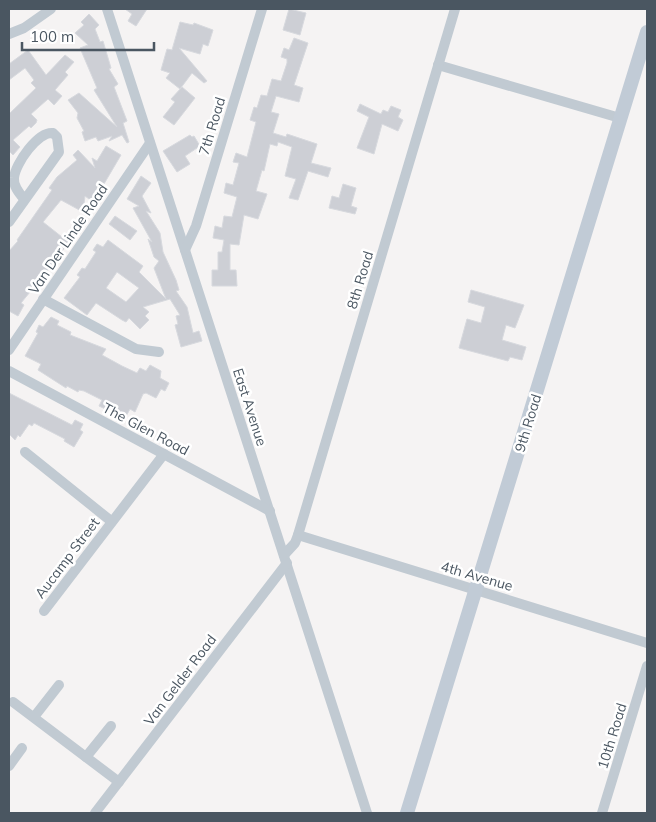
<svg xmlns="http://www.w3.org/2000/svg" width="656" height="822" font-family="Mulish,sans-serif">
	<rect width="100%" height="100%" fill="#f5f3f3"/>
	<g fill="#cdcfd5" stroke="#d7d9de" fill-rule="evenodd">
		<polygon points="125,9 147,9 136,26 128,21 132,14"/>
		<polygon points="289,9 306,13 300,35 283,30"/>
		<polygon points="89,14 99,25 95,29 100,42 103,41 111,68 109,69 118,84 114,87 127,121 123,123 129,142 127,143 122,135 109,141 112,136 98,141 96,137 85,141 82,132 84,131 77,118 78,113 68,100 79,93 117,127 94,90 97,88 80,48 88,45 75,33 84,25 81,22"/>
		<polygon points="180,22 193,25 194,23 213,30 208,46 203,44 200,54 179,48 207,81 204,83 192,73 180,89 166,78 170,73 161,70 167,49 172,50"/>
		<polygon points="294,38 308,43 294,85 303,88 299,102 276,96 271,112 279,114 273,133 286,137 287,134 317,144 311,163 331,168 328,177 308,171 298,200 289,198 296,179 285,176 292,147 278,142 277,146 270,144 264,171 262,170 256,191 267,194 258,219 244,215 239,245 230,244 230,270 236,270 237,286 212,286 212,270 218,270 218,252 222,252 224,240 213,238 215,226 222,228 224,216 232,217 237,197 224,193 226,183 233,185 239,163 233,162 236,153 247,157 256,122 250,120 254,107 257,108 261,95 267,96 272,79 281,81 287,63 287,59 281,57 284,48 289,50"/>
		<polygon points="28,50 46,75 65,55 74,62 65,72 68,75 55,90 62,96 54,105 48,99 31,114 37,120 36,123 31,128 29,126 13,140 20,147 13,155 9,151 9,114 36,88 31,83 34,80 25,68 9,80 9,64"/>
		<polygon points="182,87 195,98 174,125 163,117 175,102 171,99"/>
		<polygon points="360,104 381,114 383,110 388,112 391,106 401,110 398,117 403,120 398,131 382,124 374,154 357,148 369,117 357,111"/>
		<polygon points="190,135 192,137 194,136 200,146 185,156 190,164 177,172 163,151"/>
		<polygon points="106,146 121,155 101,189 103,190 93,202 85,196 83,212 61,200 43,222 62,237 65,233 72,239 62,251 60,249 48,270 21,303 24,305 18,316 9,311 9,251 18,241 17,240 52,190 49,188 57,177 77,160 73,155 78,150 95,168 92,158 97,161"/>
		<path d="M141,176L151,183L142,196L151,213L146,211L160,233L163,252L176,280L179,290L176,291L187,307L193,333L199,331L202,341L181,347L175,325L178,324L176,316L180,315L170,299L143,307L149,312L145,316L149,320L140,329L129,318L126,322L122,320L96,303L87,315L64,298L80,277L77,275L82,268L85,269L96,252L93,250L97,244L103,247L108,240L143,266L139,272L166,299L154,268L159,261L154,257L148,239L152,242L133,208L139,206L127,199ZM117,272L139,288L126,302L106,288Z"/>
		<polygon points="343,184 356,188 351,206 357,208 355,214 329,208 332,196 339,198"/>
		<polygon points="115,216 137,231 130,240 109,224"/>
		<polygon points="471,290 524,305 515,328 506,325 502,340 526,347 522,360 510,357 508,361 459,348 467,319 481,323 485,307 468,302"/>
		<polygon points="51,317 59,321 57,325 71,332 70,335 106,349 102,355 122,366 137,373 140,368 146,371 150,365 161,371 160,378 169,383 165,391 161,389 156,398 146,393 143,394 135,412 130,409 125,418 99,406 102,400 84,391 79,390 78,392 67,386 66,388 38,370 41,364 25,356 38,333 36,332 39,325 43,327"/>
		<polygon points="9,393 72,425 75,420 83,424 80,430 83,432 74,447 64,441 65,439 34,423 32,426 29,424 20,437 18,435 15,440 9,434"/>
	</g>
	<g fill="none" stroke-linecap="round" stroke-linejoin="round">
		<g stroke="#c1cad2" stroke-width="10">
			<polyline points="107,9 367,813"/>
			<polyline points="9,34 24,28 51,9"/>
			<polyline points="438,65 620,118"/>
			<path d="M9,222L59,152L57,137L53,133C38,131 15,164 14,178C13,186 19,193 24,199"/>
			<polyline points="185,250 196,226 262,9"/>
			<polyline points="43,299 136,349 159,352"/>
			<polyline points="9,350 150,143"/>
			<polyline points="9,371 270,511"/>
			<polyline points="25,452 111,521"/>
			<polyline points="298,535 647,643"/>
			<polyline points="284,555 295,543 298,535 455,9"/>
			<polyline points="44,611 164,454"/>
			<polyline points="13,702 119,782"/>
			<polyline points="34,717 59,685"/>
			<polyline points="86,757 111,726"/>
			<polyline points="9,766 22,748"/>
			<polyline points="95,813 287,563"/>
			<polyline points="602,813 647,666"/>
		</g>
		<polyline stroke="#c1cbd6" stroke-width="14" points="407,813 647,32"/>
	</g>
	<g text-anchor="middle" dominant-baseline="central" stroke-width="5" stroke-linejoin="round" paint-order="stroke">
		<g font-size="14" fill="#4a5661" stroke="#fff">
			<text transform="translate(212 126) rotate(-73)">7th Road</text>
			<text transform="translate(68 239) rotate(-56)">Van Der Linde Road</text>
			<text transform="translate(360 280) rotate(-73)">8th Road</text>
			<text transform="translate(250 407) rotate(72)">East Avenue</text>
			<text transform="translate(528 423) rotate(-73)">9th Road</text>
			<text transform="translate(146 429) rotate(28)">The Glen Road</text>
			<text transform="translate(67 558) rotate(-53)">Aucamp Street</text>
			<text transform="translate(477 576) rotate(16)">4th Avenue</text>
			<text transform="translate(180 680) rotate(-53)">Van Gelder Road</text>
			<text transform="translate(612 736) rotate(-73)">10th Road</text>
		</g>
	</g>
	<rect width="656" height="822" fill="none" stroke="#4a5661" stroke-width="20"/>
	<path d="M22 42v8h132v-8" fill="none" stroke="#4a5661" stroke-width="2.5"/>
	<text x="30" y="42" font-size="15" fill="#4a5661" stroke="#ffffff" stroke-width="4" paint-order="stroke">100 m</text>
</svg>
